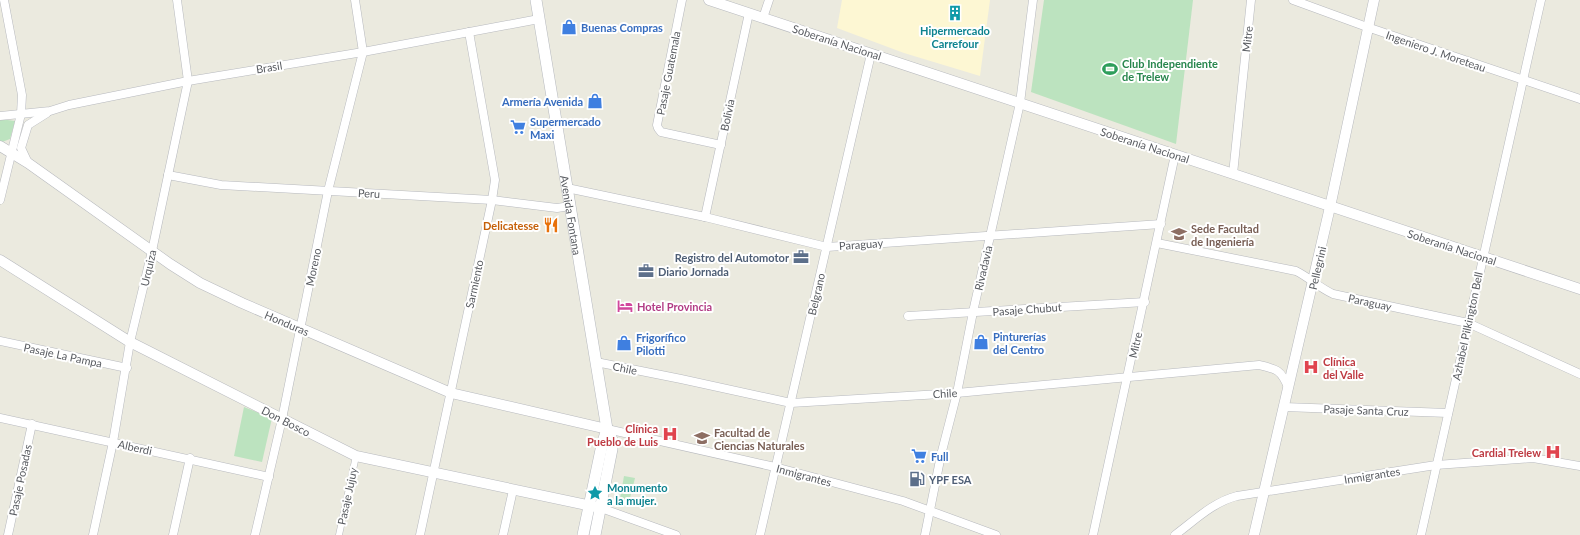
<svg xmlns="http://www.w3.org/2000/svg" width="1580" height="535" font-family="Lato,sans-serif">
	<rect width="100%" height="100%" fill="#ebeadf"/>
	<polygon fill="#fdf7d3" points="842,0 990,0 980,76 904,53 837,28"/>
	<g fill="#bce3bf">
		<polygon points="1044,0 1193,0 1176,144 1031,92"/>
		<polygon points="0,119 15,121 10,139 2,142 0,141"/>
		<polygon points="244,407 272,418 262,462 234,456"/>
		<polygon points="624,476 635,478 628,506 619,504"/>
	</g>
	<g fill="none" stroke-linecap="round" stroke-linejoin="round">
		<defs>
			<polyline id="pedestrian" points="339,535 356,456"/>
			<g id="minor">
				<polyline points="682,0 657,125 658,128 661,132 721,145"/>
				<polyline points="1293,0 1367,27 1580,99"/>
				<polyline points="763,18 769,0"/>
				<polyline points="0,116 50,111 69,105 188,81 363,52 539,19"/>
				<polyline points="28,163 21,148 28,125 47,113"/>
				<polyline points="1233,174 1251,0"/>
				<polyline points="168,175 221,185 492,200 557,208 570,206"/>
				<polyline points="567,188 705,217 827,247 1161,224"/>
				<polyline points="0,200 21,114 22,95 4,0"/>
				<polyline points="705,217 749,13"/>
				<path d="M1157,243L1296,271C1310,278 1318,287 1333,294L1468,323L1580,374"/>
				<polyline points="908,316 1145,302"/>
				<polyline points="0,341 127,368"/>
				<path d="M596,362L681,379L791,403L957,393L1259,365C1277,369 1281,370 1288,387"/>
				<polyline points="1284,407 1448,413"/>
				<polyline points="0,418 269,477"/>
				<polyline points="607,429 775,467 903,501 996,535"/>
				<polyline points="601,508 676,535"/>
				<polyline points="8,535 32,424"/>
				<polyline points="93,535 113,442 130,342 152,251 188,81 177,0"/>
				<polyline points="173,535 190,458"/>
				<polyline points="255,535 282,419 328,191 363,52 355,0"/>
				<polyline points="420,535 492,200 495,180 469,32"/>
				<polyline points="503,535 513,490"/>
				<polyline points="760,535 871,54"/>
				<polyline points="925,535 941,455 957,393 973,312 1020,103 1033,0"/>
				<polyline points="1093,535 1175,155"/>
				<path d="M1175,535C1194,521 1213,502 1237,496L1436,465L1533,458L1580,466"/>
				<polyline points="1421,535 1541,0"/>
			</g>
			<g id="tertiary">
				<polyline points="709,0 1580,289"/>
				<polyline points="0,146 28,163 170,264 200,283 242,303 451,393 607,429"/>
				<polyline points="0,260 130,342 356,456 596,507"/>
				<polyline points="1254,535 1330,207 1374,0"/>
			</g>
			<g id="secondary">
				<path id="s1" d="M536,0L607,429L612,440V449L595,535"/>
				<polyline points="583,535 602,445 607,429"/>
			</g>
		</defs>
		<use href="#pedestrian" stroke="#b7b9be" stroke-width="7"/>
		<use href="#minor" stroke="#b7b9be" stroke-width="9"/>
		<use href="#tertiary" stroke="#b7b9be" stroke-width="11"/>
		<use href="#secondary" stroke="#b5b8be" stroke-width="12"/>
		<use href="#pedestrian" stroke="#fff" stroke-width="6"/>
		<use href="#minor" stroke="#fff" stroke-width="8"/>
		<use href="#tertiary" stroke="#fff" stroke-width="10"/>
		<use href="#secondary" stroke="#fff" stroke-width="11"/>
	</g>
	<defs>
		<symbol id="building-bare" viewBox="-9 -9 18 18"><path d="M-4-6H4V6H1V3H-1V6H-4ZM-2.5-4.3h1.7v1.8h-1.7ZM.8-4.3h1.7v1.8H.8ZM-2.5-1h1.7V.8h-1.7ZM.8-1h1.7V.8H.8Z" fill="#0f9aa8" stroke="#fff" stroke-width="2.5" paint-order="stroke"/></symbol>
		<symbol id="shop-bare" viewBox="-9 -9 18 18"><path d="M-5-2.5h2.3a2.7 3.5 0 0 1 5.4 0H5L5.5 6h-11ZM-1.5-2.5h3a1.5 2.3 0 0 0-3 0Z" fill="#3f7fe0" stroke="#fff" stroke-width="2.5" paint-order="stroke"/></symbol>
		<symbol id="stadium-bare" viewBox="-9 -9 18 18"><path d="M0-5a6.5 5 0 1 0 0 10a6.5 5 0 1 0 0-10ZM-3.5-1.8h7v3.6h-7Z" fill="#2e9e5b" stroke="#fff" stroke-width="2.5" paint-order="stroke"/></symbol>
		<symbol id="supermarket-bare" viewBox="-9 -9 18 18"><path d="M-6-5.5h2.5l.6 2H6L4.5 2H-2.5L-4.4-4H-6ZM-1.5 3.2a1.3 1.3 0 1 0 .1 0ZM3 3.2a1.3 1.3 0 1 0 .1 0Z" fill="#3f7fe0" stroke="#fff" stroke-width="2.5" paint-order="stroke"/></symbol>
		<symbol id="restaurant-bare" viewBox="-9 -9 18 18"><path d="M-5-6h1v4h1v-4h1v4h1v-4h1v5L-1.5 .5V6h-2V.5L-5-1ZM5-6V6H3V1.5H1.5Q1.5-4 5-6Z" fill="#e8710a" stroke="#fff" stroke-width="2.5" paint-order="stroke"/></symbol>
		<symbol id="university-bare" viewBox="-9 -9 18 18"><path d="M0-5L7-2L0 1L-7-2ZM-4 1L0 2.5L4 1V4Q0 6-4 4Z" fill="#8d6e63" stroke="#fff" stroke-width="2.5" paint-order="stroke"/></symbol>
		<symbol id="office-bare" viewBox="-9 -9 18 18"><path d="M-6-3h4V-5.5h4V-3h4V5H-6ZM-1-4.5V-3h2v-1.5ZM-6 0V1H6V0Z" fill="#5c6f8a" stroke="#fff" stroke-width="2.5" paint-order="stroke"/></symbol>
		<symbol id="hotel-bare" viewBox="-9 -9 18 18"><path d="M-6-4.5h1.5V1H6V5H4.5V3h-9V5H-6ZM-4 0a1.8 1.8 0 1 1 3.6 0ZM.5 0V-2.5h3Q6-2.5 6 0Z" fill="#d1479c" stroke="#fff" stroke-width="2.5" paint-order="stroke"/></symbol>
		<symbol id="hospital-bare" viewBox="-9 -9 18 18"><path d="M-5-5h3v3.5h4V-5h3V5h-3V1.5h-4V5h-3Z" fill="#e0444e" stroke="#fff" stroke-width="2.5" paint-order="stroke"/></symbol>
		<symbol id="fuel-bare" viewBox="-9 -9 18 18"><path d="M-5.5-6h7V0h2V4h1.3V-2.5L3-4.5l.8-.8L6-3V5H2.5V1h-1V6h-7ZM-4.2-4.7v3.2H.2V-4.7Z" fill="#5c6f8a" stroke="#fff" stroke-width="2.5" paint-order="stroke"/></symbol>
		<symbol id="sight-bare" viewBox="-9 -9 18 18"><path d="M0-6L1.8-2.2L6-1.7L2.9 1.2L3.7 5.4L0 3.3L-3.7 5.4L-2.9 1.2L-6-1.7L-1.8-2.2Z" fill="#0f9aa8" stroke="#fff" stroke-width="2.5" paint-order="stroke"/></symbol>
	</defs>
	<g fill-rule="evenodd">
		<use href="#building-bare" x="944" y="2" width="22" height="22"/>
		<use href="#shop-bare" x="558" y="16" width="22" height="22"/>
		<use href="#stadium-bare" x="1099" y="58" width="22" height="22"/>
		<use href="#shop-bare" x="584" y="90" width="22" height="22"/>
		<use href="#supermarket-bare" x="507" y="116" width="22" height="22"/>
		<use href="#restaurant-bare" x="540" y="214" width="22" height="22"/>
		<use href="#university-bare" x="1168" y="223" width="22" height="22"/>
		<use href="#office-bare" x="790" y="246" width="22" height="22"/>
		<use href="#office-bare" x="635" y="260" width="22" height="22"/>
		<use href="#hotel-bare" x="614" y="295" width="22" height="22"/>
		<use href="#shop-bare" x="970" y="331" width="22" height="22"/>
		<use href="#shop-bare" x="613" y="332" width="22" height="22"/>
		<use href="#hospital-bare" x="1300" y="356" width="22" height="22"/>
		<use href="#hospital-bare" x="659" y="423" width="22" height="22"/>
		<use href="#university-bare" x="691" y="427" width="22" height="22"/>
		<use href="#hospital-bare" x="1542" y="441" width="22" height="22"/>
		<use href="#supermarket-bare" x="908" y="445" width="22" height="22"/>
		<use href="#fuel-bare" x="906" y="468" width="22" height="22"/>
		<use href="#sight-bare" x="584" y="482" width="22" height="22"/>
	</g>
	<g text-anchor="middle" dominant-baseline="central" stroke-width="4" stroke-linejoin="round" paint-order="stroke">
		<g font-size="11" font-weight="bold" fill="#366cbe" stroke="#fff" text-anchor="start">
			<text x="581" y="27">Buenas Compras</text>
			<text x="583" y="101" text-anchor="end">Armería Avenida</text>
			<text x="530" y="121">Supermercado<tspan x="530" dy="13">Maxi</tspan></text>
			<text x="993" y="336">Pinturerías<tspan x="993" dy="13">del Centro</tspan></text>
			<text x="636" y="337">Frigorífico<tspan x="636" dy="13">Pilotti</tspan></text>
			<text x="931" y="456">Full</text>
		</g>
		<g font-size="11" font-weight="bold" fill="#0d838f" stroke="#fff">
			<text x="955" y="30">Hipermercado<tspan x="955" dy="13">Carrefour</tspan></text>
			<text x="607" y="487" text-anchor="start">Monumento<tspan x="607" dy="13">a la mujer.</tspan></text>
		</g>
		<g font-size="11" fill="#585b60" stroke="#fff">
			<text transform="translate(1247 39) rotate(-84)">Mitre</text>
			<text transform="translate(837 42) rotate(18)">Soberanía Nacional</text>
			<text transform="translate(1436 51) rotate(19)">Ingeniero J. Moreteau</text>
			<text transform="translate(269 67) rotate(-9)">Brasil</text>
			<text transform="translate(668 73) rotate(-79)">Pasaje Guatemala</text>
			<text transform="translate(727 115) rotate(-78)">Bolivia</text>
			<text transform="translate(1145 145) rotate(18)">Soberanía Nacional</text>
			<text transform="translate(369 193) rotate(3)">Peru</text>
			<text stroke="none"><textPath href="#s1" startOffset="218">Avenida Fontana</textPath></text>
			<text transform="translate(861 244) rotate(-4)">Paraguay</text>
			<text transform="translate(1452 247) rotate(18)">Soberanía Nacional</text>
			<text transform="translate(313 267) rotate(-78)">Moreno</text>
			<text transform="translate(148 268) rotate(-77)">Urquiza</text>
			<text transform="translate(983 268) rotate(-77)">Rivadavia</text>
			<text transform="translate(1317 268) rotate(-77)">Pellegrini</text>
			<text transform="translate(474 284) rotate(-78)">Sarmiento</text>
			<text transform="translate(816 294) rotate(-77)">Belgrano</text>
			<text transform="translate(1370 302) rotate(12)">Paraguay</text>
			<text transform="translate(1027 309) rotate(-4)">Pasaje Chubut</text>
			<text transform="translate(287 323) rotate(23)">Honduras</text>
			<text transform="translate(1467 326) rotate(-78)">Azhabel Pilkington Bell</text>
			<text transform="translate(1135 345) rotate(-77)">Mitre</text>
			<text transform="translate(63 355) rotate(12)">Pasaje La Pampa</text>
			<text transform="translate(625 368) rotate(11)">Chile</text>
			<text transform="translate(945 393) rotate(-3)">Chile</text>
			<text transform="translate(1366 410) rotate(2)">Pasaje Santa Cruz</text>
			<text transform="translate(286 421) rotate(27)">Don Bosco</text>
			<text transform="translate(135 447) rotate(12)">Alberdi</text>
			<text transform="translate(804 475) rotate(15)">Inmigrantes</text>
			<text transform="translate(1372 475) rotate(-9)">Inmigrantes</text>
			<text transform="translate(20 480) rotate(-78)">Pasaje Posadas</text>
			<text transform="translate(347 496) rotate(-78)">Pasaje Jujuy</text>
		</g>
		<g font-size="11" font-weight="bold" fill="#27864d" stroke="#fff" text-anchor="start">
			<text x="1122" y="63">Club Independiente<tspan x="1122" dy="13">de Trelew</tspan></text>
		</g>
		<g font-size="11" font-weight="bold" fill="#c56008" stroke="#fff" text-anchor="end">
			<text x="539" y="225">Delicatesse</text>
		</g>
		<g font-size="11" font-weight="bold" fill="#785e54" stroke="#fff" text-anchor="start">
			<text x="1191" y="228">Sede Facultad<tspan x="1191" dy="13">de Ingeniería</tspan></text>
			<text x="714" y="432">Facultad de<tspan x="714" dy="13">Ciencias Naturales</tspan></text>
		</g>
		<g font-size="11" font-weight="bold" fill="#4e5e75" stroke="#fff" text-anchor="start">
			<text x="789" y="257" text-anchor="end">Registro del Automotor</text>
			<text x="658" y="271">Diario Jornada</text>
			<text x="929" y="479">YPF ESA</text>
		</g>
		<g font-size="11" font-weight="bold" fill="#b23c85" stroke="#fff" text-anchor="start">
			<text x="637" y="306">Hotel Provincia</text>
		</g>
		<g font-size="11" font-weight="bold" fill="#be3a42" stroke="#fff" text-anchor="end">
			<text x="1323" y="361" text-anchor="start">Clínica<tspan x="1323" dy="13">del Valle</tspan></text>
			<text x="658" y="428">Clínica<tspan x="658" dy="13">Pueblo de Luis</tspan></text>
			<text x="1541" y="452">Cardial Trelew</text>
		</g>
	</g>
</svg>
